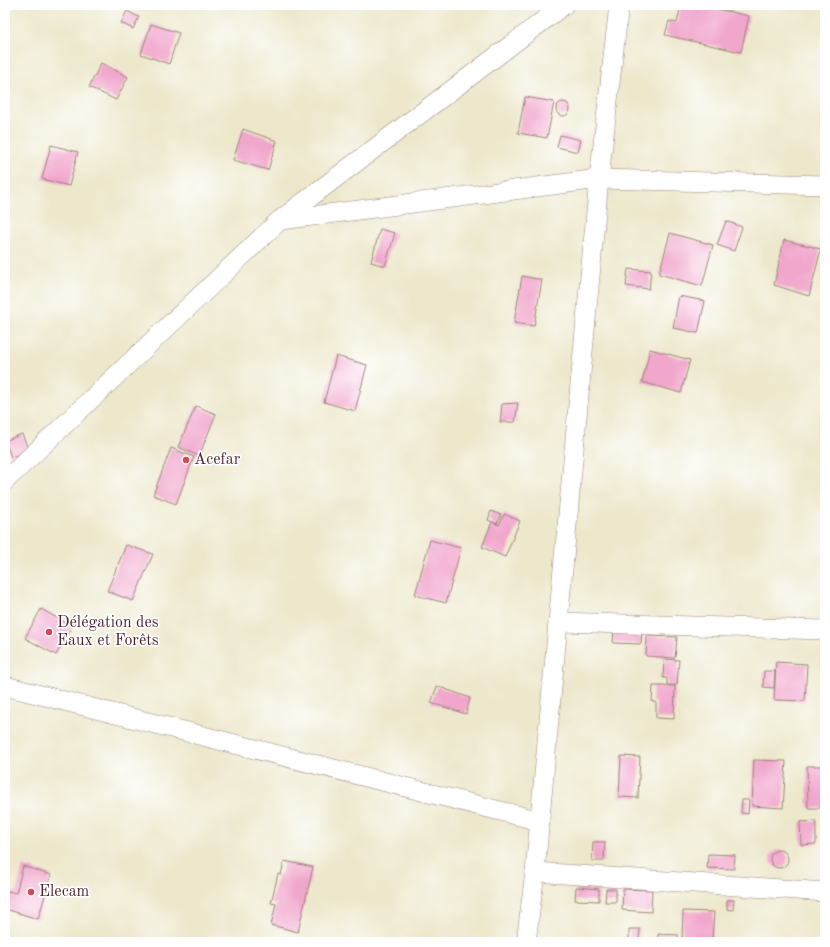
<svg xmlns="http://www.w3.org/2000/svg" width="830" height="947" font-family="'Old Standard TT',serif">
	<rect width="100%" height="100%" fill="#fff"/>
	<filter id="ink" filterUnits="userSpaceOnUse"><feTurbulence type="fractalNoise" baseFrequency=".025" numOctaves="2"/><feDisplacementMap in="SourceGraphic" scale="8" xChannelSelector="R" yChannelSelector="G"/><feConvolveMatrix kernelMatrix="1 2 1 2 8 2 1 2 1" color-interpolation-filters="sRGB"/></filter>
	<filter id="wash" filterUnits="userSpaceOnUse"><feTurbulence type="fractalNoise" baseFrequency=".012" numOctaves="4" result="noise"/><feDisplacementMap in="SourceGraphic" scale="16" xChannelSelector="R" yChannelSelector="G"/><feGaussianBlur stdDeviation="0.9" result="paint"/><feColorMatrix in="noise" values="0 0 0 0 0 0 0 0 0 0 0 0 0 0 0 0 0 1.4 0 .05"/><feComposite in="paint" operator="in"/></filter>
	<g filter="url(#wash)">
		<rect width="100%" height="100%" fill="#ede8cc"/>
		<g id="blocks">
			<g fill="#f1a6cc">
				<polygon points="681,5 699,5 749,16 741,52 665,35 669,21 677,23"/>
				<polygon points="127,11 139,17 133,29 121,23"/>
				<polygon points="151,24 179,33 169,64 141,54"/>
				<polygon points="101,63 128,77 116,100 89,87"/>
				<polygon points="525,97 554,102 547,138 518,133"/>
				<circle cx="563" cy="109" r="7"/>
				<polygon points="243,129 277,141 268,170 233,160"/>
				<polygon points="560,135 581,140 578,152 557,147"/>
				<polygon points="51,145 78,152 69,186 42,179"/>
				<polygon points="726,221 742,227 734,251 717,245"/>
				<polygon points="380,229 395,233 385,266 371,262"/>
				<polygon points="670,233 713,245 702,286 659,274"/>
				<polygon points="784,240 821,249 809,296 774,285"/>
				<polygon points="628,269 651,271 649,289 626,286"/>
				<polygon points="522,276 542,280 534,326 514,323"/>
				<polygon points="679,296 705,301 698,333 673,328"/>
				<polygon points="650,349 690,360 681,393 642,382"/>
				<polygon points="336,356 367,365 355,411 324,402"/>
				<polygon points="518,403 515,422 500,422 502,404"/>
				<polygon points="196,406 216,414 199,456 178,447"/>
				<polygon points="22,434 29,451 11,457 5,441"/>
				<polygon points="171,448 194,457 176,504 153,495"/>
				<polygon points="491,511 501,515 497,524 488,520"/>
				<polygon points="504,514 520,521 505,557 482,547 492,522 499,525"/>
				<polygon points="430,540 461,548 446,603 415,595"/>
				<polygon points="126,545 153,554 133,601 107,591"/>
				<polygon points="41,609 72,626 56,655 25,638"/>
				<polygon points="614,628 642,629 641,644 613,643"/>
				<polygon points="647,636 677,637 675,658 646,656"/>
				<polygon points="664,659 679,660 677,685 667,685 667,678 663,678"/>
				<polygon points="776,662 807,664 805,701 774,700"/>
				<polygon points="764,671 775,671 774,688 763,687"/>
				<polygon points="437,686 470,698 466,714 431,703"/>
				<polygon points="653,686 675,686 674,719 656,718 656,702 652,702"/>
				<polygon points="621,756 640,757 638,798 619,797"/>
				<polygon points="754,760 786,761 783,808 752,806"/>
				<polygon points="807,766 825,766 825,808 808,808"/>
				<polygon points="742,800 749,800 748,814 741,813"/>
				<polygon points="816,821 816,844 801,845 800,822"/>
				<polygon points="593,842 605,842 604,861 592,861"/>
				<circle cx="779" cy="859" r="9"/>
				<polygon points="708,854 735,855 734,869 707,868"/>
				<polygon points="284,861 313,867 298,932 271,925 276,904 271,903 278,874 281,875"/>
				<polygon points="23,866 51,875 38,919 5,909 5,900 8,891 16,893"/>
				<polygon points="576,887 599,889 599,901 575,900"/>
				<polygon points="606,889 616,889 616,902 605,902"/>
				<polygon points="623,889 652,890 651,912 622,910"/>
				<polygon points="727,900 734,900 733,910 727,909"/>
				<polygon points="683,911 714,912 712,940 682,939"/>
				<polygon points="629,929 640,929 639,939 655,939 655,942 629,942"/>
				<polygon points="658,934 678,935 678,942 658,942"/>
			</g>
		</g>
	</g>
	<g filter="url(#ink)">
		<use href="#blocks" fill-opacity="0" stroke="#9c847c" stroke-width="1"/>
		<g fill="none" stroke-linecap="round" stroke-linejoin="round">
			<defs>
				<g id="minor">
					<polyline points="281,220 599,179 825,185"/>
					<polyline points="5,481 280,220 564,5"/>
					<polyline points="559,622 825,630"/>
					<polyline points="5,686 540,821"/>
					<polyline points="535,872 825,892"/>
					<polyline points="526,942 535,872 599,179 619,5"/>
				</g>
			</defs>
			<use href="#minor" stroke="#9c847c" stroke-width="20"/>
			<use href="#minor" stroke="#fff" stroke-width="19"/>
		</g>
	</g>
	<g fill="#d1495b" stroke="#fff" stroke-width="1.5">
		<circle cx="186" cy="460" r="4"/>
		<circle cx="49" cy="632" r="4"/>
		<circle cx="31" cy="892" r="4"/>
	</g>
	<g text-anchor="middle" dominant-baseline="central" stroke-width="3.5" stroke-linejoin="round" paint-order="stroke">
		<g font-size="16" fill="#4a1f2b" stroke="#fff" text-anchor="start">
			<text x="194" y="460">Acefar</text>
			<text x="57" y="623">Délégation des<tspan x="57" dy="18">Eaux et Forêts</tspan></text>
			<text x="39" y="892">Elecam</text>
		</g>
	</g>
	<rect width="830" height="947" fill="none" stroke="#fff" stroke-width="20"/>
</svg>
